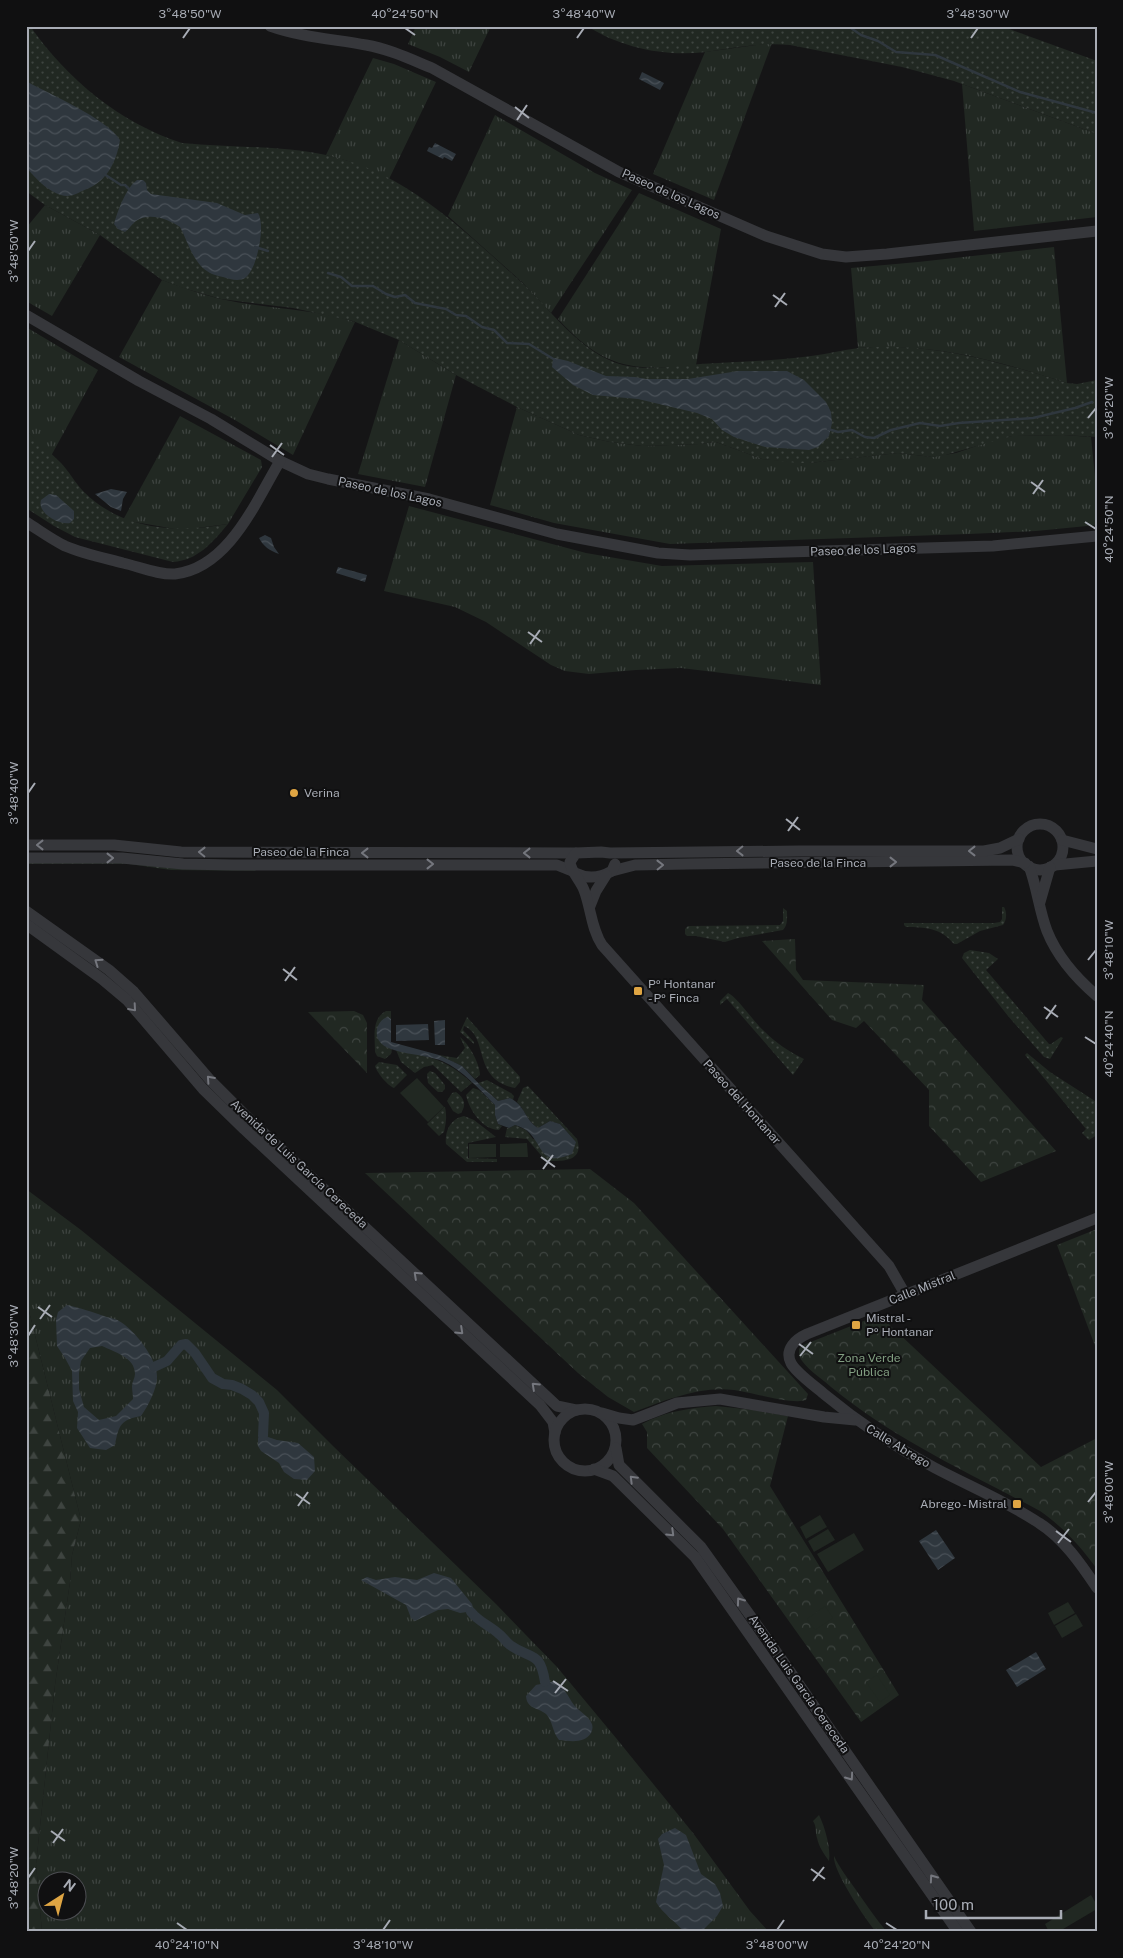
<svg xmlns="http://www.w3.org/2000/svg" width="1123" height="1958" font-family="'Public Sans',sans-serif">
	<defs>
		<pattern id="grass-tufts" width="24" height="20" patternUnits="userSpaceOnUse" patternTransform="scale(1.25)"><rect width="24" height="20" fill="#212822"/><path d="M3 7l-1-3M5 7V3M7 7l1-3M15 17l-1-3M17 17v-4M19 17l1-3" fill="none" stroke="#3e4440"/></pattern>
		<pattern id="forest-firs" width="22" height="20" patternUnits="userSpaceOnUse" patternTransform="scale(1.25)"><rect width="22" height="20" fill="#212822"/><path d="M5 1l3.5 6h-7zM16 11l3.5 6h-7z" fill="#3e4440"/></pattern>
		<pattern id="park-crowns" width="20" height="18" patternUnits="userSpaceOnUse" patternTransform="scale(1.25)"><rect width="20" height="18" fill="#212822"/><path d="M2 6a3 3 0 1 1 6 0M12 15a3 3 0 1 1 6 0" fill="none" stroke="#3e4440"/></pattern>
		<pattern id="garden-dots" width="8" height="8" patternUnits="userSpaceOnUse" patternTransform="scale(1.25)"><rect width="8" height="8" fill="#212822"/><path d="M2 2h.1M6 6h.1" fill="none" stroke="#3e4440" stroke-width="1.8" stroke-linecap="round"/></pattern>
		<pattern id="water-waves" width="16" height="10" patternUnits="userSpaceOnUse" patternTransform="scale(1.25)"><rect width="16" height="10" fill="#2f373e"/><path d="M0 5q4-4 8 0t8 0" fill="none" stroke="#4a5158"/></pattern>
	</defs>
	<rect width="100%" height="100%" fill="#151516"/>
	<g fill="url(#grass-tufts)" fill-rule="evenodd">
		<polygon points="416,26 491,26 469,72 440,57 408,44"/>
		<polygon points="772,43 714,200 653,174 705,52"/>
		<polygon points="373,58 394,64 436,82 389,179 348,161 326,155"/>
		<polygon points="962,84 1097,134 1097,217 974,231"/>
		<polygon points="495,115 595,173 632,190 551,313 522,282 448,216"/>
		<path d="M639,193L721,229L696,365C632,372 603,368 558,319Z"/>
		<polygon points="45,205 100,235 52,316 26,301 26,228"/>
		<path d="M1054,247L1067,383C994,360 936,343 858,348L851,268L918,262Z"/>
		<path d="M162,280C181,287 200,294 221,299C265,309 311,308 355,322L293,455L235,420L119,357Z"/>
		<polygon points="26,327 98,370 51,456 26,430"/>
		<polygon points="399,340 456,375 425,487 358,474"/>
		<polygon points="517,407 579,435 610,442 642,446 699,444 716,442 762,459 809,463 898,453 932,457 956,453 994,440 1012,436 1063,435 1091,437 1097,496 1097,525 1036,531 969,534 670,544 554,523 490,505"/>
		<polygon points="180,416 261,460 262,467 228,524 181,530 123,520"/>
		<polygon points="409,506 586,553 662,566 813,562 821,685 681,668 636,670 589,674 565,671 551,665 486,622 455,607 384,591"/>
		<path d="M26,1189L81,1230L277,1390L333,1446L496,1604L557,1667L616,1738L693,1833L750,1911L769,1932H42L36,1864L55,1685L70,1582L72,1555L81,1520L26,1299ZM48,1880H78V1910H48Z"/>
		<path d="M819,1815C825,1827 831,1849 829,1861C824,1854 819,1847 817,1838C815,1832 817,1827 813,1821Z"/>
		<path d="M834,1856C840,1869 848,1878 856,1890C866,1904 875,1918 887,1932H876C866,1920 832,1870 834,1856Z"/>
	</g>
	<polygon fill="url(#forest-firs)" points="26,1299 81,1520 72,1555 70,1582 55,1685 36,1864 42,1932 26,1932"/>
	<g fill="url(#park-crowns)">
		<polygon points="795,939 796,970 803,980 924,985 922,1000 1056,1151 981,1182 929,1126 929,1090 864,1021 856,1028 832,1020 762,941"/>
		<polygon points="354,1011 363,1015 367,1023 367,1073 308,1012"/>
		<path d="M590,1169L634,1203L808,1394L806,1400C792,1405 751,1392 734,1390C699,1386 666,1400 634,1412L608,1397L578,1373L365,1173Z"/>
		<polygon points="1097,1229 1097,1351 1057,1245"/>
		<path d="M879,1315L1041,1467L1097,1438V1569C1081,1547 1063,1527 1040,1511C969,1473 894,1439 831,1387C820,1377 806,1369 799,1356V1349L803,1345Z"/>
		<path d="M716,1406L754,1410L788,1416L770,1486L899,1695L861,1722L723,1529L647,1448V1432L642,1424C666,1411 690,1408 716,1406Z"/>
	</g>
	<g fill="url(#garden-dots)">
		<path d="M26,26H30C67,79 120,123 182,143C230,148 279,145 326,155C404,171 462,229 519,280C551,309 579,353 623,365C648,371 674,366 700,364C737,362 774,361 811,356C827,354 843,350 859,348C931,341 1000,362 1067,383L1077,384L1097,380V437L1063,435L1012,436L942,456L932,457L898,453L809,463H798L762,459L716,442L700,444L642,446L610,442L579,435L517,407L456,375L399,340L353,321L293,308L221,299L183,288L162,280L100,235L45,205L26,191Z"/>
		<path d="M587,26H1001L1097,61V134L954,81L902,67L790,45C761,42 734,48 706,52C666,57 621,48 587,26Z"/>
		<path d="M26,430C37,441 49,451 60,462C69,471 75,483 84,492C124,531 176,533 228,524C212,543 198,560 173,562L75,537L54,526L26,508Z"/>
		<polygon points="26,862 127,862 256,870 255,871 171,870 129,864 26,864"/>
		<path d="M1002,907H1004C1007,912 1007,920 1003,925L980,931L957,944H954C941,928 925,927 906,927L904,925V923H994L1000,922L1002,919Z"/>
		<path d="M783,908L787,911C787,917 788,925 783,930L738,938L725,942L696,936H687L685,934V929L688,926L780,925L783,921Z"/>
		<polygon points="970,950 989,953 998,959 986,970 1049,1044 1051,1044 1061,1037 1063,1038 1050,1059 1044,1057 1008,1016 962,958 964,953"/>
		<path d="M728,993C736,996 754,1022 763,1030C776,1043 788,1051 804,1059L793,1075L727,999L720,1005V1001Z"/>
		<path d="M386,1011H391V1019L388,1018L387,1047L392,1049L391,1054L385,1059L377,1056L375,1052C375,1037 371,1019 386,1011Z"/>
		<path d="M467,1017L520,1077V1082L515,1088C471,1079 490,1037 464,1026L463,1030L474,1042V1044L460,1032Z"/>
		<path d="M460,1037C469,1044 480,1064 480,1075L475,1079L462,1066L439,1055L457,1058L465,1048Z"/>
		<path d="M396,1050C430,1057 445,1058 472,1083L461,1092L433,1065L424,1067L415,1073L401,1062Z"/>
		<polygon points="1027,1053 1050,1072 1095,1101 1097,1135 1089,1140 1082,1133 1086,1129 1025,1055"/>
		<path d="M379,1062L397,1065L407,1075L394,1088C388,1086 377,1073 375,1066Z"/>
		<polygon points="430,1071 435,1073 445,1085 445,1089 442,1092 438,1092 428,1083 427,1074"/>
		<polygon points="487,1080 511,1093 514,1096 513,1100 510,1098 498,1101 478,1083"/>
		<path d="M528,1086L577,1139C585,1163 560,1161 546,1161L527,1139L505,1137L507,1128H509L515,1125L526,1130L533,1139L576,1142L560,1124L550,1121L538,1128C527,1121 525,1110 517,1102L523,1088Z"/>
		<path d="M473,1088L479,1090L495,1105V1115L498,1124L502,1126L499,1130C483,1130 469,1110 466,1095Z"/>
		<path d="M456,1092C464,1098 467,1104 461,1113L458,1114L453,1111L447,1101L452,1093Z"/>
		<path d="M444,1107H445C447,1116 446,1123 444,1132L439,1136L427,1124Z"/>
		<path d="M464,1116L474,1120L496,1137L468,1143V1158L497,1159V1162H467L446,1144C445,1131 450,1119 464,1116Z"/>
	</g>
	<g fill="#212822">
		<polygon points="417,1078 444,1107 428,1122 400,1093"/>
		<polygon points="527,1143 528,1157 500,1157 500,1144"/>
		<polygon points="469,1144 496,1144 496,1157 469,1158"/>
		<polygon points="820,1515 827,1527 806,1539 800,1527"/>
		<polygon points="828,1529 835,1540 814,1552 808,1541"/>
		<polygon points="854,1533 864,1550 828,1572 817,1554"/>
		<polygon points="1068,1602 1075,1613 1054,1625 1048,1613"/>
		<polygon points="825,1606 833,1618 815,1630 807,1619"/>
		<polygon points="1076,1614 1083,1626 1062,1638 1055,1626"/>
		<polygon points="877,1675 890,1695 880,1702 866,1682"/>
		<polygon points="1091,1895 1097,1905 1097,1909 1058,1932 1049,1932 1045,1924"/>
	</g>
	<g fill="url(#water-waves)" fill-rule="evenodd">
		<polygon points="642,72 664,83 660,90 639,79"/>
		<path d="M26,81C51,95 106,118 120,140C116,164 106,183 82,191C78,193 73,196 67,196C51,195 36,179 26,167Z"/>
		<polygon points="435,143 456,154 452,161 444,157 443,159 427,151 429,147 432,148"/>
		<path d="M137,180H143L146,183L147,190L151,194L217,203L245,215L258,213C266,225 257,270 245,278C238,282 230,279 223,277C213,275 206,272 200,265C190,253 187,240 180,227C168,219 149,212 136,221C132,224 129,229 125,232L118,229L114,224C118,210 126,188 137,180Z"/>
		<polygon points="555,358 568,361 606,376 635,377 646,379 688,379 738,371 787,371 804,380 826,402 831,412 832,423 829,436 818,447 809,450 765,447 734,437 722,430 712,419 697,413 638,399 593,395 573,385 552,367 553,359"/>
		<polygon points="111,489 127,492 123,499 121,511 111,507 95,494"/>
		<path d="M49,494L56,495L74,511V519L70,523C58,525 37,513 41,500Z"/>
		<path d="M265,535L271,538L274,547L279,554C270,551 263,546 259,538Z"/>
		<polygon points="338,567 367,575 365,582 336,573"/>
		<path d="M388,1017L391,1019V1042L439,1055L462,1066L481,1086L498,1101L510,1098C526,1106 524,1119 538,1128L550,1121L560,1124L576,1142L572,1154C538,1168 545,1145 526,1130C523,1128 519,1126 515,1125L509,1128L498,1124L495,1115V1105C479,1089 463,1070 442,1061C427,1054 388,1054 380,1042C373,1034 378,1019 388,1017Z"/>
		<polygon points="445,1020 445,1045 435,1045 434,1021"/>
		<polygon points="428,1024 429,1040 396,1041 396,1025"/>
		<path d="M67,1305C81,1308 92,1312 104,1316C109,1318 115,1318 119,1321C134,1329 158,1360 157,1377C157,1389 148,1406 141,1416C121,1420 119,1424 115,1445L106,1450L90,1448L77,1428L78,1412L73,1401L72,1371L65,1358L57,1346L56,1320L58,1312ZM102,1346C114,1352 135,1357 135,1374C135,1378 132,1382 132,1386C132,1390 133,1395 133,1399L116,1416L99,1420L84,1407L79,1389V1373L81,1361L90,1348Z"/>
		<polygon points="265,1436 277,1440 298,1443 314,1457 315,1471 307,1480 294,1479 284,1472 279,1463 261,1451 258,1446 258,1438"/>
		<polygon points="936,1530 955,1558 938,1570 919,1541"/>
		<polygon points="434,1573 451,1578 472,1604 474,1611 460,1613 448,1609 438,1610 415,1621 411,1618 406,1605 361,1580 367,1577 376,1580 395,1577 417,1580"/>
		<polygon points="1036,1652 1046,1669 1017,1687 1006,1670"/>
		<path d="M555,1681C565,1688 567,1695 574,1705C579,1711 587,1715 591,1722C593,1725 593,1729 591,1733C584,1744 570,1741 559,1740C552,1732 553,1721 546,1714C537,1707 527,1709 526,1696L536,1685Z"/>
		<path d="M675,1828L686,1835L701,1874L715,1884L720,1893L723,1906L717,1916L701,1932H684C675,1921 663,1914 656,1902L664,1865L658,1839L662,1834Z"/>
	</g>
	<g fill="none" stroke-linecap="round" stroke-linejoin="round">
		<g stroke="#2f373e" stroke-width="2.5">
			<polyline points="848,26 861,35 878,41 896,52 935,55 1020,92 1097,113"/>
			<polyline points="104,174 121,185 125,185 132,192"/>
			<polyline points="255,247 268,251"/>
			<polyline points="328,273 341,277 352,286 373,286 386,294 395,297 405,295 415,303 446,309 456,315 466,316 482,327 494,330 507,343 529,344 555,360"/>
			<polyline points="828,429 838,432 852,430 865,437 874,438 891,430 920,423 940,426 959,423 1033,418 1075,408 1092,402"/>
		</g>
		<g stroke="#2f373e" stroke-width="10">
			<polyline points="154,1367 167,1361 181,1345 186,1344 195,1353 212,1378 223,1384 232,1385 242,1389 252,1395 259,1402 264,1413 263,1436"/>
			<path d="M471,1612C479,1622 489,1625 499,1634C503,1637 506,1642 510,1645C531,1660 540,1650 545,1682"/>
		</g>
		<g stroke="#36373b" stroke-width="11">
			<path d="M270,26C301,37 333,39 366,45C389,49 410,59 432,68L619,172L766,236L822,254L846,257L887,254L1097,231"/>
			<polyline points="26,315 139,381 211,419 280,461 308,474 328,479 429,499 557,534 658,553 690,555 993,546 1097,536"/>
			<path d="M26,522C39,530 51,539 65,546C84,554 104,558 123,563C140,567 159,575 175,574C229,568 256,501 280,461"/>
			<circle cx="1040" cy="847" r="23"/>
			<polyline points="1062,840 1097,849"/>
			<polyline points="26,845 114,845 181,852 576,853"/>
			<polyline points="26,858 122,858 183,864 233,865 557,865 572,871"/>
			<polyline points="1055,865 1097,861"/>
			<path d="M1029,866C1037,887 1039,910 1047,931C1057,956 1076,978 1097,996"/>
			<polyline points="612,871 635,865 688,864 1012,860 1025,863"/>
			<path d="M575,873C587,879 600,878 612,871L615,864"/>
			<polyline points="1040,902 1050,867"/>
			<polyline points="590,906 596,891 606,875"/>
			<polyline points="26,911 109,970 134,992 211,1081 251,1121 557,1406 576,1410"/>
			<polyline points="26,924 102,979 127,1000 203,1089 244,1129 540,1405 553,1422 555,1433"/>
			<path d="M1097,1218L807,1334C796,1339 784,1349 791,1363C796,1373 815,1386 824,1394C859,1423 895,1447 935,1468C969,1486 1006,1501 1039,1523C1063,1538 1081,1564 1097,1588"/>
			<path d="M905,1294L889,1266L602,945C591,928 591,908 584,890C580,880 571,872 570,862L576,853L601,852L610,853L799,851H984L1000,848L1019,839"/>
			<circle cx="585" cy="1440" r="31"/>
			<polyline points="602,1413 619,1418 633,1420 677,1403 720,1399 824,1417 855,1420"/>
			<polyline points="616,1448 619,1465 701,1547 782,1660 971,1932"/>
			<polyline points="594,1469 613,1476 695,1557 958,1932"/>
		</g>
	</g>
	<defs><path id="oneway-chevron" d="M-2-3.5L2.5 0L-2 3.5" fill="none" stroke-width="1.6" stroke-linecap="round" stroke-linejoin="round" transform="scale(1.25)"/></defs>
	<g stroke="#75777e">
		<use href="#oneway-chevron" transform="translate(40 845) rotate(180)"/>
		<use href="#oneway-chevron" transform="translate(740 851) rotate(179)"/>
		<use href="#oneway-chevron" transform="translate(972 851) rotate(-180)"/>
		<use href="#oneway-chevron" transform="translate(202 852) rotate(-179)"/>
		<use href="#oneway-chevron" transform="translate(365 853) rotate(-180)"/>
		<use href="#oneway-chevron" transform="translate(527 853) rotate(-180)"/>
		<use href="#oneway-chevron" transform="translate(110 858)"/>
		<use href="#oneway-chevron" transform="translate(893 862)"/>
		<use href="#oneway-chevron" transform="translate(430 864)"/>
		<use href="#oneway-chevron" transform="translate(660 865) rotate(-1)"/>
		<use href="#oneway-chevron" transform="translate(98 962) rotate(-145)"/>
		<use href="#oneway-chevron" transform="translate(133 1008) rotate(49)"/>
		<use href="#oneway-chevron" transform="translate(210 1079) rotate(-132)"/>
		<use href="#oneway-chevron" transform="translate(417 1275) rotate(-137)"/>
		<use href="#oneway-chevron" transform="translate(460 1331) rotate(43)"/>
		<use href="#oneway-chevron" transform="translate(535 1386) rotate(-137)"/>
		<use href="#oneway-chevron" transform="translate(633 1479) rotate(-135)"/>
		<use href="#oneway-chevron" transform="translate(671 1533) rotate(44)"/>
		<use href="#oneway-chevron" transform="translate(740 1601) rotate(-126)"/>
		<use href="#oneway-chevron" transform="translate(850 1777) rotate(55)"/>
		<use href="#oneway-chevron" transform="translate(933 1878) rotate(-125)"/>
	</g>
	<path fill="none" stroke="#a8acb5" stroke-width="2" d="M405,28L415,35M183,38L190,28M577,38L584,28M971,38L978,28M515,107L529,118M517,120L527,105M28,251L35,241M773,295L787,305M775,307L785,293M1088,418L1096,408M270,445L284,455M272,457L282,443M1031,482L1045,492M1033,494L1043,480M1085,522L1096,529M528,632L542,642M530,644L540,630M28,793L35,783M786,819L800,830M788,831L798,817M1088,960L1096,950M283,969L297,980M285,981L295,967M1044,1007L1058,1017M1046,1019L1056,1005M1085,1037L1096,1044M541,1157L555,1167M543,1169L553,1155M38,1307L52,1317M40,1319L50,1305M28,1336L35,1325M799,1344L813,1354M800,1356L811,1342M296,1494L310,1504M1088,1502L1096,1492M298,1506L308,1492M1056,1531L1071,1542M1058,1543L1069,1529M553,1681L568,1691M555,1693L566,1679M51,1831L65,1841M53,1843L63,1829M811,1869L825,1879M28,1878L35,1868M813,1881L824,1867M177,1923L187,1930M886,1923L897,1930M383,1930L390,1920M777,1930L784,1920"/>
	<g fill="#dfa543" stroke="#101011" stroke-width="2">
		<circle cx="294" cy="793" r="5"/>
		<rect x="633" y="986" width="10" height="10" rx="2.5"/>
		<rect x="851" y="1320" width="10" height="10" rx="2.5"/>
		<rect x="1012" y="1499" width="10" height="10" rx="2.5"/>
	</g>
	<g text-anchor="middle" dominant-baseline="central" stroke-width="4" stroke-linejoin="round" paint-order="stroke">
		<g font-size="12" fill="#a8acb5" stroke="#101011">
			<text transform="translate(671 194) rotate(24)">Paseo de los Lagos</text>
			<text transform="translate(390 492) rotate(12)">Paseo de los Lagos</text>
			<text transform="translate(863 550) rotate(-2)">Paseo de los Lagos</text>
			<text x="301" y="852">Paseo de la Finca</text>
			<text x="818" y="863">Paseo de la Finca</text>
			<text transform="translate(742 1102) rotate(48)">Paseo del Hontanar</text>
			<text transform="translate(299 1164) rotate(43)">Avenida de Luis García Cereceda</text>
			<text transform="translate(922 1288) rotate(-22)">Calle Mistral</text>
			<text transform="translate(898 1446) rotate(31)">Calle Abrego</text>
			<text transform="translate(799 1684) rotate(55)">Avenida Luis García Cereceda</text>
		</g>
		<g font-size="12" fill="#a8acb5" stroke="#101011" text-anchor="start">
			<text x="304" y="793">Verina</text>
			<text x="648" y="984">Pº Hontanar<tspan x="648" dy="14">- Pº Finca</tspan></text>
			<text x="866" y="1318">Mistral -<tspan x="866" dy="14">Pº Hontanar</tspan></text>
			<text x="1007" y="1504" text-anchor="end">Abrego - Mistral</text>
		</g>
		<g font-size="12" fill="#819e81" stroke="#101011">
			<text x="869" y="1358">Zona Verde<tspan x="869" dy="14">Pública</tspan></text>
		</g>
	</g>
	<rect width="1123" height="1958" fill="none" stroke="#101011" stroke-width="55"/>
	<g transform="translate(62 1896) rotate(36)"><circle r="24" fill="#101011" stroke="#4d4e53"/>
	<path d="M0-4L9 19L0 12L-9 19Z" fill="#dfa543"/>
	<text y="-8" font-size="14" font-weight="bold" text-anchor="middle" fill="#a8acb5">N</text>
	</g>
	<path d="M926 1910v8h135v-8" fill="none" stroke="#a8acb5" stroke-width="2.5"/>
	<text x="933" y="1910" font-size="15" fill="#a8acb5" stroke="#101011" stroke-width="4" paint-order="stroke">100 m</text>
	<rect x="28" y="28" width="1068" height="1902" fill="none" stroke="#a8acb5" stroke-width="2"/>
	<g font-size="12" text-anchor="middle" fill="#a8acb5">
		<text x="190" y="18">3°48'50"W</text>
		<text x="405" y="18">40°24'50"N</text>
		<text x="584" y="18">3°48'40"W</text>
		<text x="978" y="18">3°48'30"W</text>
		<text transform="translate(14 251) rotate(-90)" y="4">3°48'50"W</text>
		<text transform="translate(1109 408) rotate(-90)" y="4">3°48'20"W</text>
		<text transform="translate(1109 529) rotate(-90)" y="4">40°24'50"N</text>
		<text transform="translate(14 793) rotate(-90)" y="4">3°48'40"W</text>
		<text transform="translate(1109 950) rotate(-90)" y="4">3°48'10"W</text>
		<text transform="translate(1109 1044) rotate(-90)" y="4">40°24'40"N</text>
		<text transform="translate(14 1336) rotate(-90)" y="4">3°48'30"W</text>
		<text transform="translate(1109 1492) rotate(-90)" y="4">3°48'00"W</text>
		<text transform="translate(14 1878) rotate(-90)" y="4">3°48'20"W</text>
		<text x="187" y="1949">40°24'10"N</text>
		<text x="383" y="1949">3°48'10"W</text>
		<text x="777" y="1949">3°48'00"W</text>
		<text x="897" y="1949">40°24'20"N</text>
	</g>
</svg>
